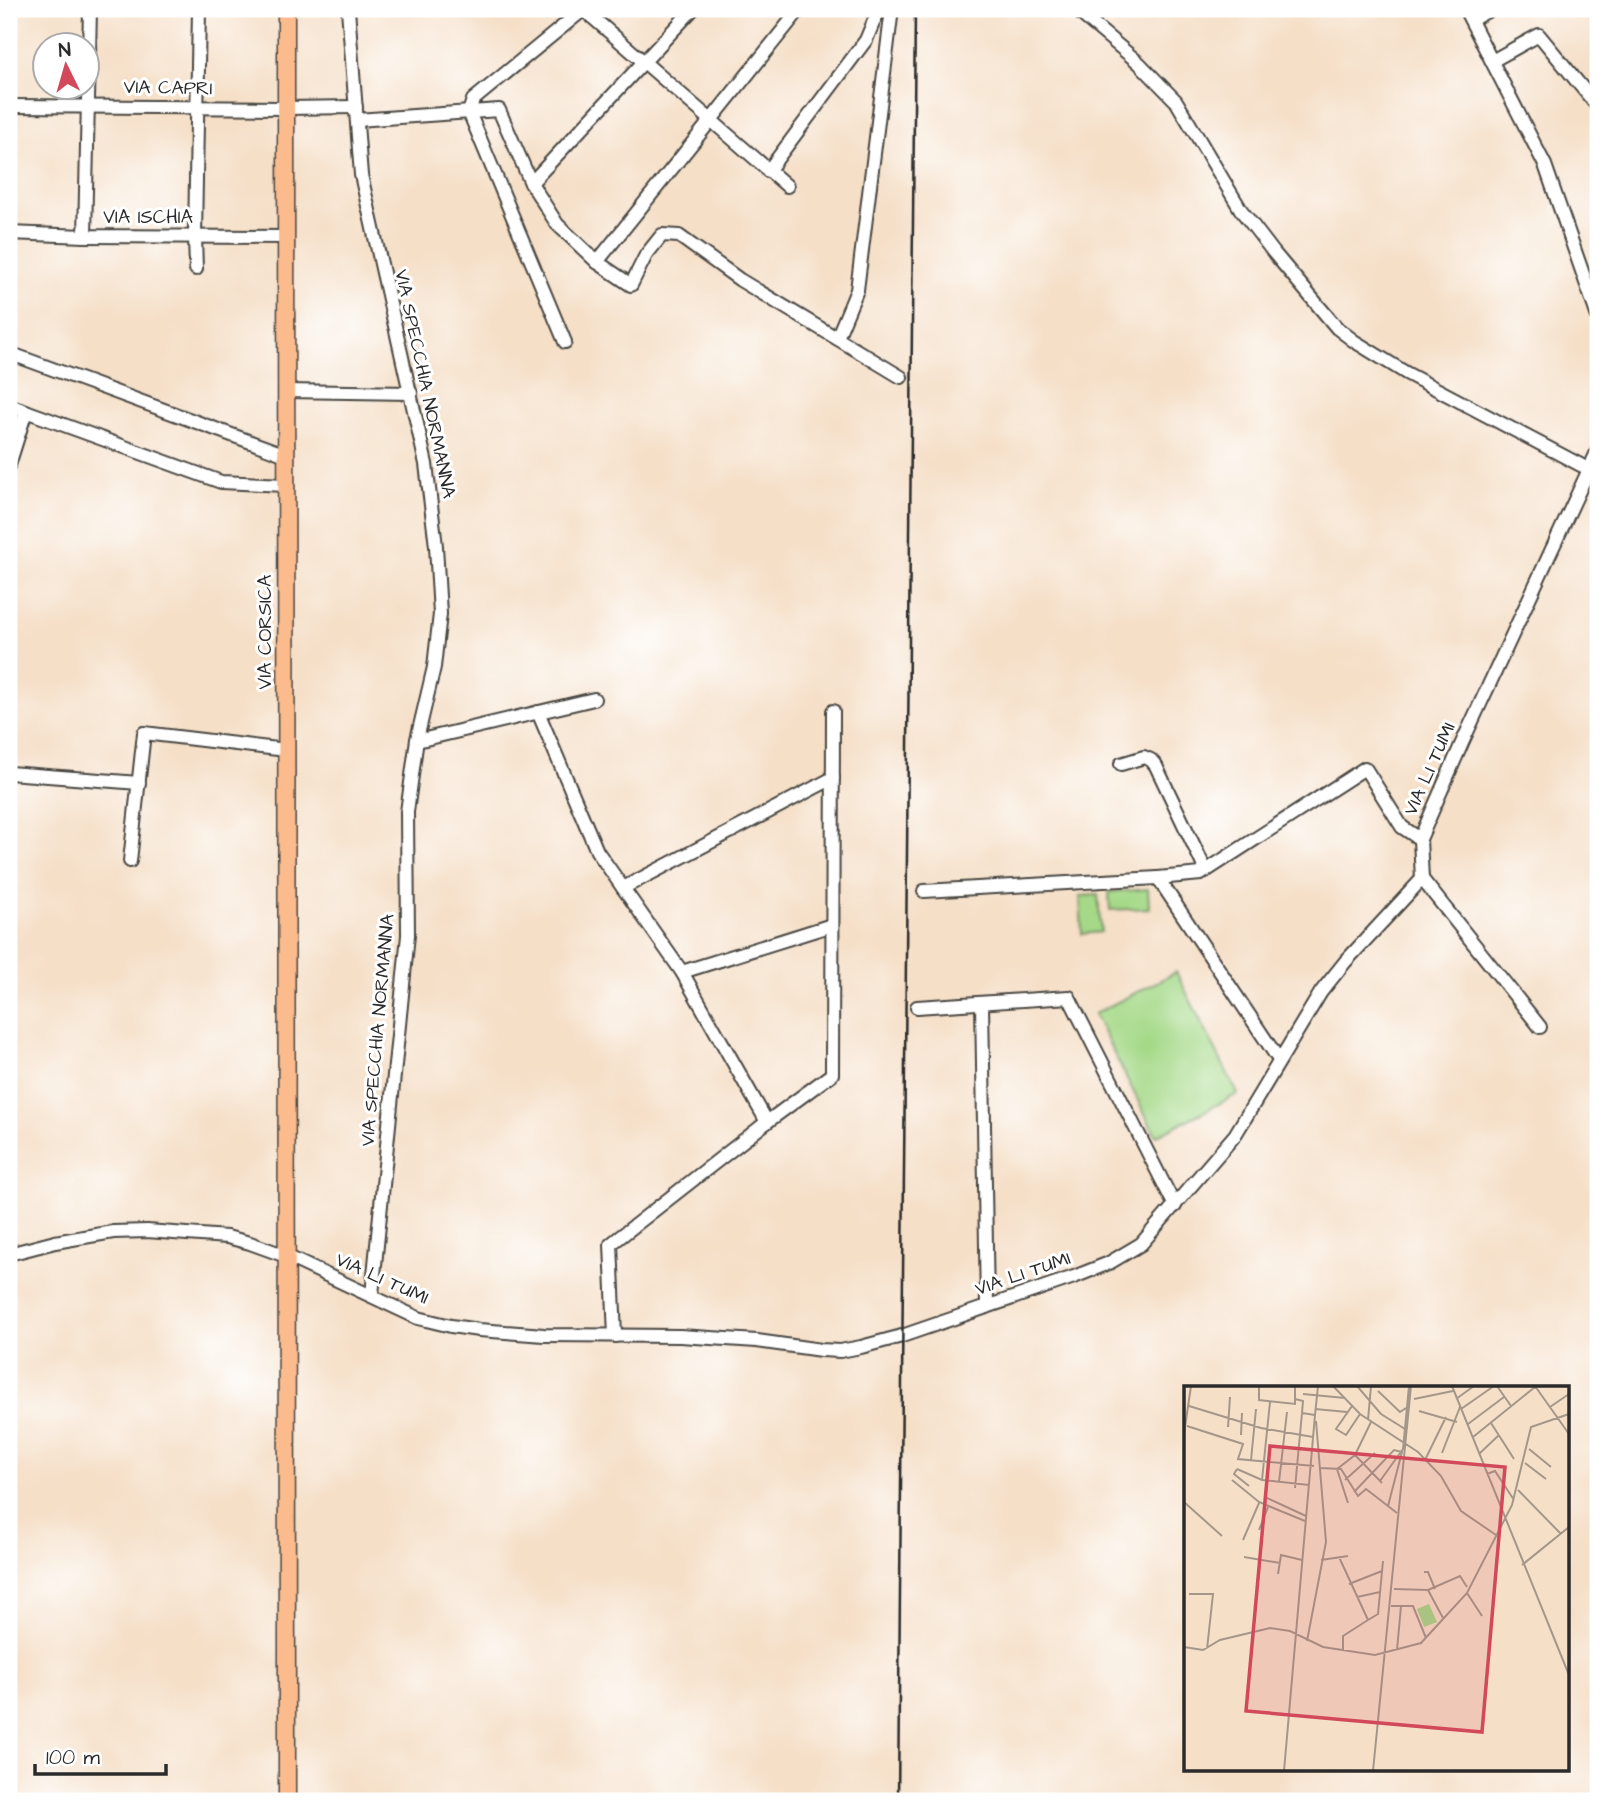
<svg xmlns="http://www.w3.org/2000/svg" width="1607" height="1810" font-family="'Architects Daughter',sans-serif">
	<rect width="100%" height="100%" fill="#fff"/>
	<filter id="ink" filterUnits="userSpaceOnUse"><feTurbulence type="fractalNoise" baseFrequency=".0143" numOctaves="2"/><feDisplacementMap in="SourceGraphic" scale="14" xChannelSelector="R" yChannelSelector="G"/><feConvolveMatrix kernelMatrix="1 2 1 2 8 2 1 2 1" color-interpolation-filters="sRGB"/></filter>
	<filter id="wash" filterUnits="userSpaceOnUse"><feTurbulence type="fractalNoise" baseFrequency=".00686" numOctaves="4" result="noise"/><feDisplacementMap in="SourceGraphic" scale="28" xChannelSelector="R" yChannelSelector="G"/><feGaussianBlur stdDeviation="1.57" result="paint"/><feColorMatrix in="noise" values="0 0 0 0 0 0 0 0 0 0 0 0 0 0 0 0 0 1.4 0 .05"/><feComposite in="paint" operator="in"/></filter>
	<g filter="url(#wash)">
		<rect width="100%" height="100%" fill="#f5dfc7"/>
		<g fill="#a5d988" stroke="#68825a" stroke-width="2">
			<polygon points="1148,889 1149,908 1110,910 1109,892"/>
			<polygon points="1098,895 1101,932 1082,934 1080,896"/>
			<polygon points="1176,972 1238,1094 1156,1136 1094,1014"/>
		</g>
	</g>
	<g filter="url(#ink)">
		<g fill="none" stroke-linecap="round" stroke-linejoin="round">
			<defs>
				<g id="minor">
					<polyline points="348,9 361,175 426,464 436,546 440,614 434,667 417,739 407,812 408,935 372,1295"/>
					<polyline points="1075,9 1139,63 1176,101 1241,210 1274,253 1337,328 1354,341 1406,373 1590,470"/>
					<polyline points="1465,9 1545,165 1598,317"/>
					<polyline points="584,10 787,186"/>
					<polyline points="1471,20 1491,9"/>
					<polyline points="1492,61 1539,35 1598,107"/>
					<polyline points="9,106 285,108 356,107"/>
					<polyline points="357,120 499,110 531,183 557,224 597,262 631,285 646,255 662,235 679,236 740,280 901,377"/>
					<polyline points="768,171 866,40 879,9"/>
					<polyline points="531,183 693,9"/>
					<polyline points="9,233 85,236 286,237"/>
					<polyline points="85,236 90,9"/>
					<polyline points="597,262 800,9"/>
					<polyline points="196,269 195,236 199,9"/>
					<polyline points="837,338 857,290 892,9"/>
					<polyline points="565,342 469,112 473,100 584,9"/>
					<polyline points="9,353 286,455"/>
					<polyline points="286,391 411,393"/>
					<polyline points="9,405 221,482 286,485"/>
					<polyline points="9,465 26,411"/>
					<polyline points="538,712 597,851 682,972 767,1122 611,1244 615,1336"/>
					<polyline points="417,741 594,699"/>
					<polyline points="1121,764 1144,757 1151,760 1156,766 1206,871"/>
					<polyline points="9,773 139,783"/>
					<polyline points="130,861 144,733 286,750"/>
					<polyline points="1158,878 1201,874 1365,768 1402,827 1420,839"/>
					<polyline points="1422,879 1540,1027"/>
					<polyline points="623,888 833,778"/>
					<polyline points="924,891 1158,878 1279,1060"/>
					<polyline points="682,972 832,925"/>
					<polyline points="982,1003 987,1307"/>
					<polyline points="917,1007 1069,997 1175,1206"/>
					<polyline points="767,1122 832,1074 833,711"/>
					<polyline points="9,1254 55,1242 113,1232 147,1231 227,1237 250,1243 286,1256 418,1318 451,1326 479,1330 544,1335 680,1336 757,1341 821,1350 840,1351 861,1347 902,1336 1074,1277 1109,1263 1141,1244 1235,1135 1321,992 1345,962 1422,879 1420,839 1462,743 1598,450"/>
				</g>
				<polyline id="major" points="286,9 287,1801"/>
			</defs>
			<use href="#minor" stroke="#494642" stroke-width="16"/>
			<use href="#major" stroke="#494642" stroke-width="19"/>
			<use href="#minor" stroke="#fff" stroke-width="12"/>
			<use href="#major" stroke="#fbbb8d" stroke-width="16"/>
			<polyline stroke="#2b2b2b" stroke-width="2.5" points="898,1801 915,9"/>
		</g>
	</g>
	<g text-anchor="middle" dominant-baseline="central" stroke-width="6" stroke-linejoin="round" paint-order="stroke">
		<g font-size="19" fill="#2b2b2b" stroke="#fff">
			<text transform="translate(168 88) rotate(1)">VIA CAPRI</text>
			<text x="148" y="217">VIA ISCHIA</text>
			<text transform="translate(425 384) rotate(78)">VIA SPECCHIA NORMANNA</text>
			<text transform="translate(265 632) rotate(-90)">VIA CORSICA</text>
			<text transform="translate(1430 769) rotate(-66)">VIA LI TUMI</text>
			<text transform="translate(378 1030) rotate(-85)">VIA SPECCHIA NORMANNA</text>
			<text transform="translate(1023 1274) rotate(-19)">VIA LI TUMI</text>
			<text transform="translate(382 1279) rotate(24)">VIA LI TUMI</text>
		</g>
	</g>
	<g transform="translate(1184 1386)">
		<rect width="385" height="385" fill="#f5dfc7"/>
		<path d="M245,218L253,236L240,241L233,223Z" fill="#a5d988"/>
		<path fill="none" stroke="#a49789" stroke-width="2" d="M75,0V14L111,18V0M149,0L176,28L234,66L257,90L277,125L312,149M173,0L197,28L221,43M268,0L385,289M313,0L327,20M351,0L385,48M194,5L216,26L222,22M119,8L161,12M111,13L119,15L118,27L131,29L134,0M230,13L269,5M272,13L290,0M5,20L77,42L129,51M168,20L152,43L162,49L176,28M366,21L385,8M131,23L163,26M277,23L310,0M235,25L273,36M184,34L187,0M307,37L330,73M284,38L320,11M3,40L59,58L54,73L130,80M44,41L46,11M0,48L7,0M57,49L58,27M289,51L351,1M345,63L367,81M258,67L276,21M295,68L315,49M171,69L198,97M67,74L72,23M241,74L262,31M341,77L362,93M136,82L157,83L174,110L182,103L213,127M53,83L78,94L125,99M53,83L50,88L65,100M303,88L311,85L330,114M48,94L75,116L121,135M78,94L86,16M161,94L191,67M196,95L219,63L225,0M95,96L103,26M111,102L118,27M334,104L377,148M170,106L210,64L218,66L204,120M81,111L122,130M0,116L38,150M164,117L153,83L171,69L187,36M75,144L84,121M59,154L75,117M60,171L96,177M155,171L184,234L159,250V264M137,174L164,170M338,179L385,141M240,186H244L251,203M94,188L97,169L118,174M165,198L198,185M210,203L244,204L259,232M244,204L276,190L283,201M283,207L298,230M5,208H29L23,263M173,211L196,206M207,220H229L242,252M184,234L194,228L199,175M123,255L142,156L132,35M0,261L19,264L36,254L86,242L106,245L139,261L191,269L237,257L283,207L328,119L347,41L385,28M213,264L217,220M100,385L131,29M189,385L227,0"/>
		<path fill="#d1495b" fill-opacity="0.15" stroke="#d1495b" stroke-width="3.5" d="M86,60L321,81L298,346L62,325Z"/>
		<rect width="385" height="385" fill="none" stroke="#2b2b2b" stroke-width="3.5"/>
	</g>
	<rect width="1607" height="1810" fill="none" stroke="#fff" stroke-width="35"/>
	<g transform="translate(66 66) rotate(355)"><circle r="33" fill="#ffffff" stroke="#aaaaaa" stroke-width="2"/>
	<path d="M0-5L12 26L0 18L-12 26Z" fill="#d1495b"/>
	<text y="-10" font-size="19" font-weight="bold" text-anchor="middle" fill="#2b2b2b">N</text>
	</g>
	<path d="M35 1764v10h131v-10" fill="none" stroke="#2b2b2b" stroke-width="3.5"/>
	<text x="46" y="1764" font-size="21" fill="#2b2b2b" stroke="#ffffff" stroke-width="5" paint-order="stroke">100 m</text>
</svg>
